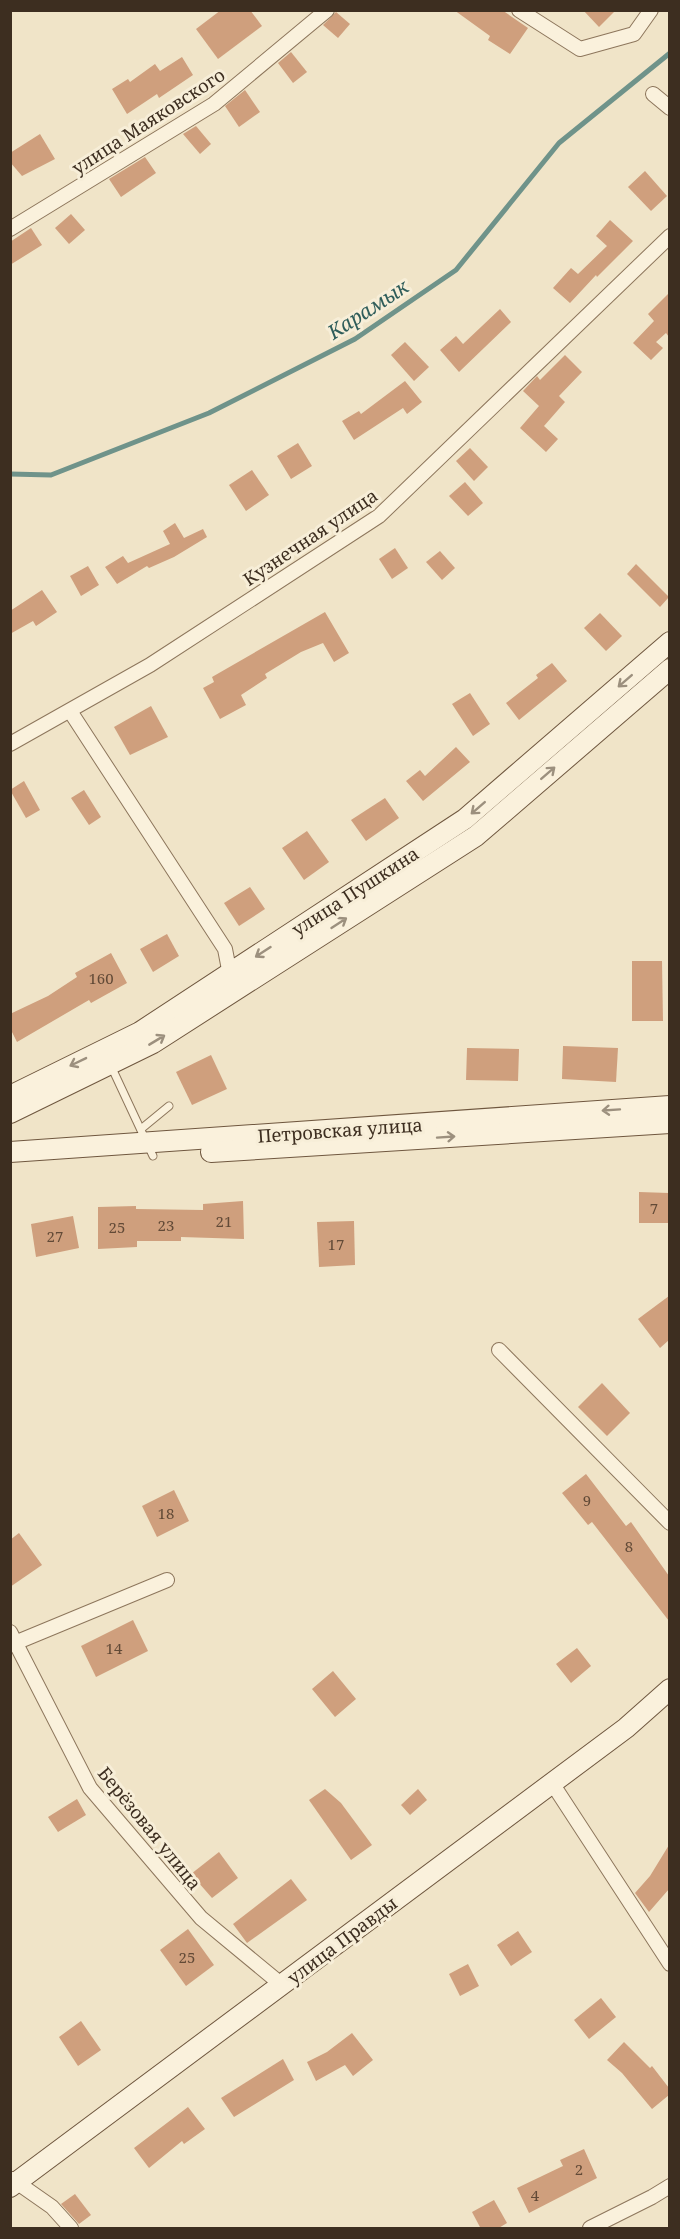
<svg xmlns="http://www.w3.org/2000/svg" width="680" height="2239" font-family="'Noto Serif',serif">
	<rect width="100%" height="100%" fill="#f0e4c8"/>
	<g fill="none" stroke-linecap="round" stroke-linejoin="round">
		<polyline stroke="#6f938a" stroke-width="5" points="10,474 51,475 209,413 355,339 456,270 559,143 670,53"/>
	</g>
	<g fill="#cf9f7d">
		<polygon points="221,10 250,10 262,26 218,59 196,29"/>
		<polygon points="454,10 502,10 528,28 510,54 488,40 490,36"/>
		<polygon points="583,10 616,10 599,27"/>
		<polygon points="336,12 350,24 338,38 323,25"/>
		<polygon points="291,52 307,72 293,83 278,63"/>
		<polygon points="182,57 193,75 159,98 157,94 127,114 112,89 128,79 130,82 155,64 160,71"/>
		<polygon points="245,90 260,112 239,127 225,106"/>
		<polygon points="196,126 211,144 200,154 183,134"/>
		<polygon points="40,134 55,159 22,176 10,162 10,153"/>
		<polygon points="145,157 156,173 121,197 109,179"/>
		<polygon points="645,171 667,196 651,211 628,187"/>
		<polygon points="71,214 85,230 69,244 55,228"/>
		<polygon points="610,220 633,241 597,277 596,275 570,303 553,288 571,268 578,274 607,246 596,236"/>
		<polygon points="31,228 42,245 10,265 10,242"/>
		<polygon points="669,293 669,337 666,333 656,342 663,348 651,360 633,343 654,321 648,314"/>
		<polygon points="500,309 511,322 459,372 440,350 456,336 463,344"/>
		<polygon points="405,342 429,367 414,381 391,355"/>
		<polygon points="565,355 582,372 559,396 565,402 544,426 558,439 546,452 520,428 539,406 523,391 537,376 540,380"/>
		<polygon points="405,381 422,402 407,414 403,408 354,440 342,421 359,411 361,414"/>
		<polygon points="298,443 312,466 291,479 277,456"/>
		<polygon points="470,448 488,467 474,481 456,461"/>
		<polygon points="252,470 269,495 246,511 229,485"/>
		<polygon points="465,482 483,503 468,516 449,496"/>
		<polygon points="175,523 184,538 203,529 207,537 174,557 149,568 147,566 117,584 105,567 123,556 128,563 170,544 163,531"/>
		<polygon points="395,548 408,568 392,579 379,559"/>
		<polygon points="440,551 455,568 442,580 426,562"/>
		<polygon points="636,564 669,597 660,607 627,574"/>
		<polygon points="88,566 99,585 81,596 70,576"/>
		<polygon points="42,590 57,612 36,626 33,621 10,634 10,611"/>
		<polygon points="325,612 349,653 334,662 323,643 301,652 265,674 267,678 241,695 246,705 220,719 203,688 214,682 212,677"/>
		<polygon points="600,613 622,636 606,651 584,628"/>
		<polygon points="552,663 567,681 519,720 506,703 538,678 536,675"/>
		<polygon points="470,693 490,724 473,736 452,704"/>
		<polygon points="151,706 168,737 130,755 114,727"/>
		<polygon points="456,747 470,762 423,801 406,781 420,770 425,776"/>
		<polygon points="24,781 40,810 26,818 10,790"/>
		<polygon points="84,790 101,817 89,825 71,798"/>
		<polygon points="385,798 399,818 366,841 351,820"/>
		<polygon points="307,831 329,862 304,880 282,848"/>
		<polygon points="250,887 265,909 239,926 224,903"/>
		<polygon points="167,934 179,956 153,972 140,949"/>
		<polygon points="111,953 127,983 91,1003 89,1000 17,1042 10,1028 10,1014 48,996 77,977 75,973"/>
		<polygon points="632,961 662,961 663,1021 632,1021"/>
		<polygon points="563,1046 618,1048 616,1082 562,1079"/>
		<polygon points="467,1048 519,1049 518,1081 466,1080"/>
		<polygon points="211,1055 227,1089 192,1105 176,1072"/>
		<polygon points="639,1192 669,1193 669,1223 639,1223"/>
		<polygon points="243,1201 244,1239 181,1237 181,1241 137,1241 137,1247 98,1249 98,1207 136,1206 136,1209 203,1210 203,1204"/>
		<polygon points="73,1216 79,1248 36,1257 31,1224"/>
		<polygon points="354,1221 355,1265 319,1267 317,1222"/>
		<polygon points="669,1296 669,1340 660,1348 638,1319"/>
		<polygon points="602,1383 630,1413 607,1436 578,1407"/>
		<polygon points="586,1474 626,1526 631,1522 669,1576 669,1621 592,1522 588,1525 562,1493"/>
		<polygon points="174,1490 189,1521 157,1537 142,1506"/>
		<polygon points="19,1533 42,1565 10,1587 10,1540"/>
		<polygon points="133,1620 148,1651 96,1677 81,1646"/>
		<polygon points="577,1648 591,1666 571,1683 556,1664"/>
		<polygon points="333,1671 356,1699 335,1717 312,1689"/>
		<polygon points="325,1789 341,1803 372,1845 351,1860 309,1800"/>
		<polygon points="418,1789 427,1800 410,1815 401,1805"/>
		<polygon points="77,1799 86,1815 58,1832 48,1817"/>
		<polygon points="669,1845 669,1889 649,1912 635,1893 650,1876"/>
		<polygon points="219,1852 238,1878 212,1898 191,1874"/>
		<polygon points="291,1879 307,1900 247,1943 233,1924"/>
		<polygon points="188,1929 214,1965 186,1986 160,1950"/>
		<polygon points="518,1931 532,1952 511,1966 497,1945"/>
		<polygon points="468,1964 479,1986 460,1996 449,1974"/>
		<polygon points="601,1998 616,2017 589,2039 574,2020"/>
		<polygon points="81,2021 101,2050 78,2066 59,2037"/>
		<polygon points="352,2033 373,2060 353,2076 345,2065 316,2081 307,2062 327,2052"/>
		<polygon points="624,2042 650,2068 652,2066 669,2088 669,2095 652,2109 622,2073 607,2060"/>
		<polygon points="283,2059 294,2080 234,2117 221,2098"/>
		<polygon points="188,2107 205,2129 184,2144 182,2141 149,2168 134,2148"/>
		<polygon points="584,2149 597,2178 529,2213 517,2188 563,2166 560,2160"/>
		<polygon points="75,2194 91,2215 79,2224 61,2204"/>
		<polygon points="494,2200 507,2223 497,2229 481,2229 472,2212"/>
	</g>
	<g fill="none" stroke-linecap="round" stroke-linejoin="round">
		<defs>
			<g id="lane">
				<polyline points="111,1066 153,1156"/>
				<polyline points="141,1129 169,1106"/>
			</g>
			<g id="street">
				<polyline points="519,10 580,49 634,34 651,10"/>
				<polyline points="653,94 670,108"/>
				<polyline points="10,229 214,104 327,10"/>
				<polyline points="70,711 225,949 231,980"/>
				<polyline points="10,744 150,665 379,516 670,236"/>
				<polyline points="499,1350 670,1523"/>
				<polyline points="10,1632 90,1788 201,1918 282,1985"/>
				<polyline points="10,1645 167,1580"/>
				<polyline points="552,1783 670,1964"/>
				<polyline points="12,2179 52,2207 71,2228"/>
				<polyline points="590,2228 652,2197 670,2186"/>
			</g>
			<g id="secondary">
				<polyline points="10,1096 140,1032 465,819 670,642"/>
				<polyline points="10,1113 153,1043 476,836 670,669"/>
				<polyline points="10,1152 670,1106"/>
				<polyline points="211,1152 670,1123"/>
				<polyline points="10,2187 626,1728 670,1689"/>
			</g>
		</defs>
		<use href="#lane" stroke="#8d765c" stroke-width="9"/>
		<use href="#street" stroke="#8d765c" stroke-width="16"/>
		<use href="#secondary" stroke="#6f573f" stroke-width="22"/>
		<use href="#lane" stroke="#faf1dc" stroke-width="7"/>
		<use href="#street" stroke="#faf1dc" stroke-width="14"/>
		<use href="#secondary" stroke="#faf1dc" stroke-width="20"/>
	</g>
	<defs><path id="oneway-shaft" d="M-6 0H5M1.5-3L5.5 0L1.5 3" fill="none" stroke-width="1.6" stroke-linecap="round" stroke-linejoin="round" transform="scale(1.5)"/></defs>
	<g stroke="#9c907e">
		<use href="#oneway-shaft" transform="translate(625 681) rotate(139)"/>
		<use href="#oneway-shaft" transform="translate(548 773) rotate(-41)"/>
		<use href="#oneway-shaft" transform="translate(478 808) rotate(139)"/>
		<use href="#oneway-shaft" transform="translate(339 923) rotate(-33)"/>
		<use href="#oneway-shaft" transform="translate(263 952) rotate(147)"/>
		<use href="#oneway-shaft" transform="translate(157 1040) rotate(-31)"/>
		<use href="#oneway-shaft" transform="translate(78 1062) rotate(154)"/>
		<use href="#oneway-shaft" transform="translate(611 1110) rotate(176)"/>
		<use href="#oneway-shaft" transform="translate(446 1137) rotate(-4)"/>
	</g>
	<g text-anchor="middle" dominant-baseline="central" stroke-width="6" stroke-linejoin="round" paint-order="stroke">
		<g font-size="15" fill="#624a37">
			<text x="101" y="978">160</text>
			<text x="654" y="1208">7</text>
			<text x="224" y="1221">21</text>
			<text x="166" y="1225">23</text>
			<text x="117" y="1227">25</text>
			<text x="55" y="1236">27</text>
			<text x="336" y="1244">17</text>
			<text x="587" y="1500">9</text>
			<text x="166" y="1513">18</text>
			<text x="629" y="1546">8</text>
			<text x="114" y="1648">14</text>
			<text x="187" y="1957">25</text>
			<text x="579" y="2169">2</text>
			<text x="535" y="2195">4</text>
		</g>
		<g font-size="18" fill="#3d2e20" stroke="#f7eed8">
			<text transform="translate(148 121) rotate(-33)">улица Маяковского</text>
			<text transform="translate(310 537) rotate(-34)">Кузнечная улица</text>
			<text transform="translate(355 891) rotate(-33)">улица Пушкина</text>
			<text transform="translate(340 1130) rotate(-4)">Петровская улица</text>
			<text transform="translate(150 1828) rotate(51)">Берёзовая улица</text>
			<text transform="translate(342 1940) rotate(-37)">улица Правды</text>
		</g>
		<g font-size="20" font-style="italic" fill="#2f5d5a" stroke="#f7eed8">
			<text transform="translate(368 309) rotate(-33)">Карамык</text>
		</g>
	</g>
	<rect width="680" height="2239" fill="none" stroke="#3d2e20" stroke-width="24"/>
</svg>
